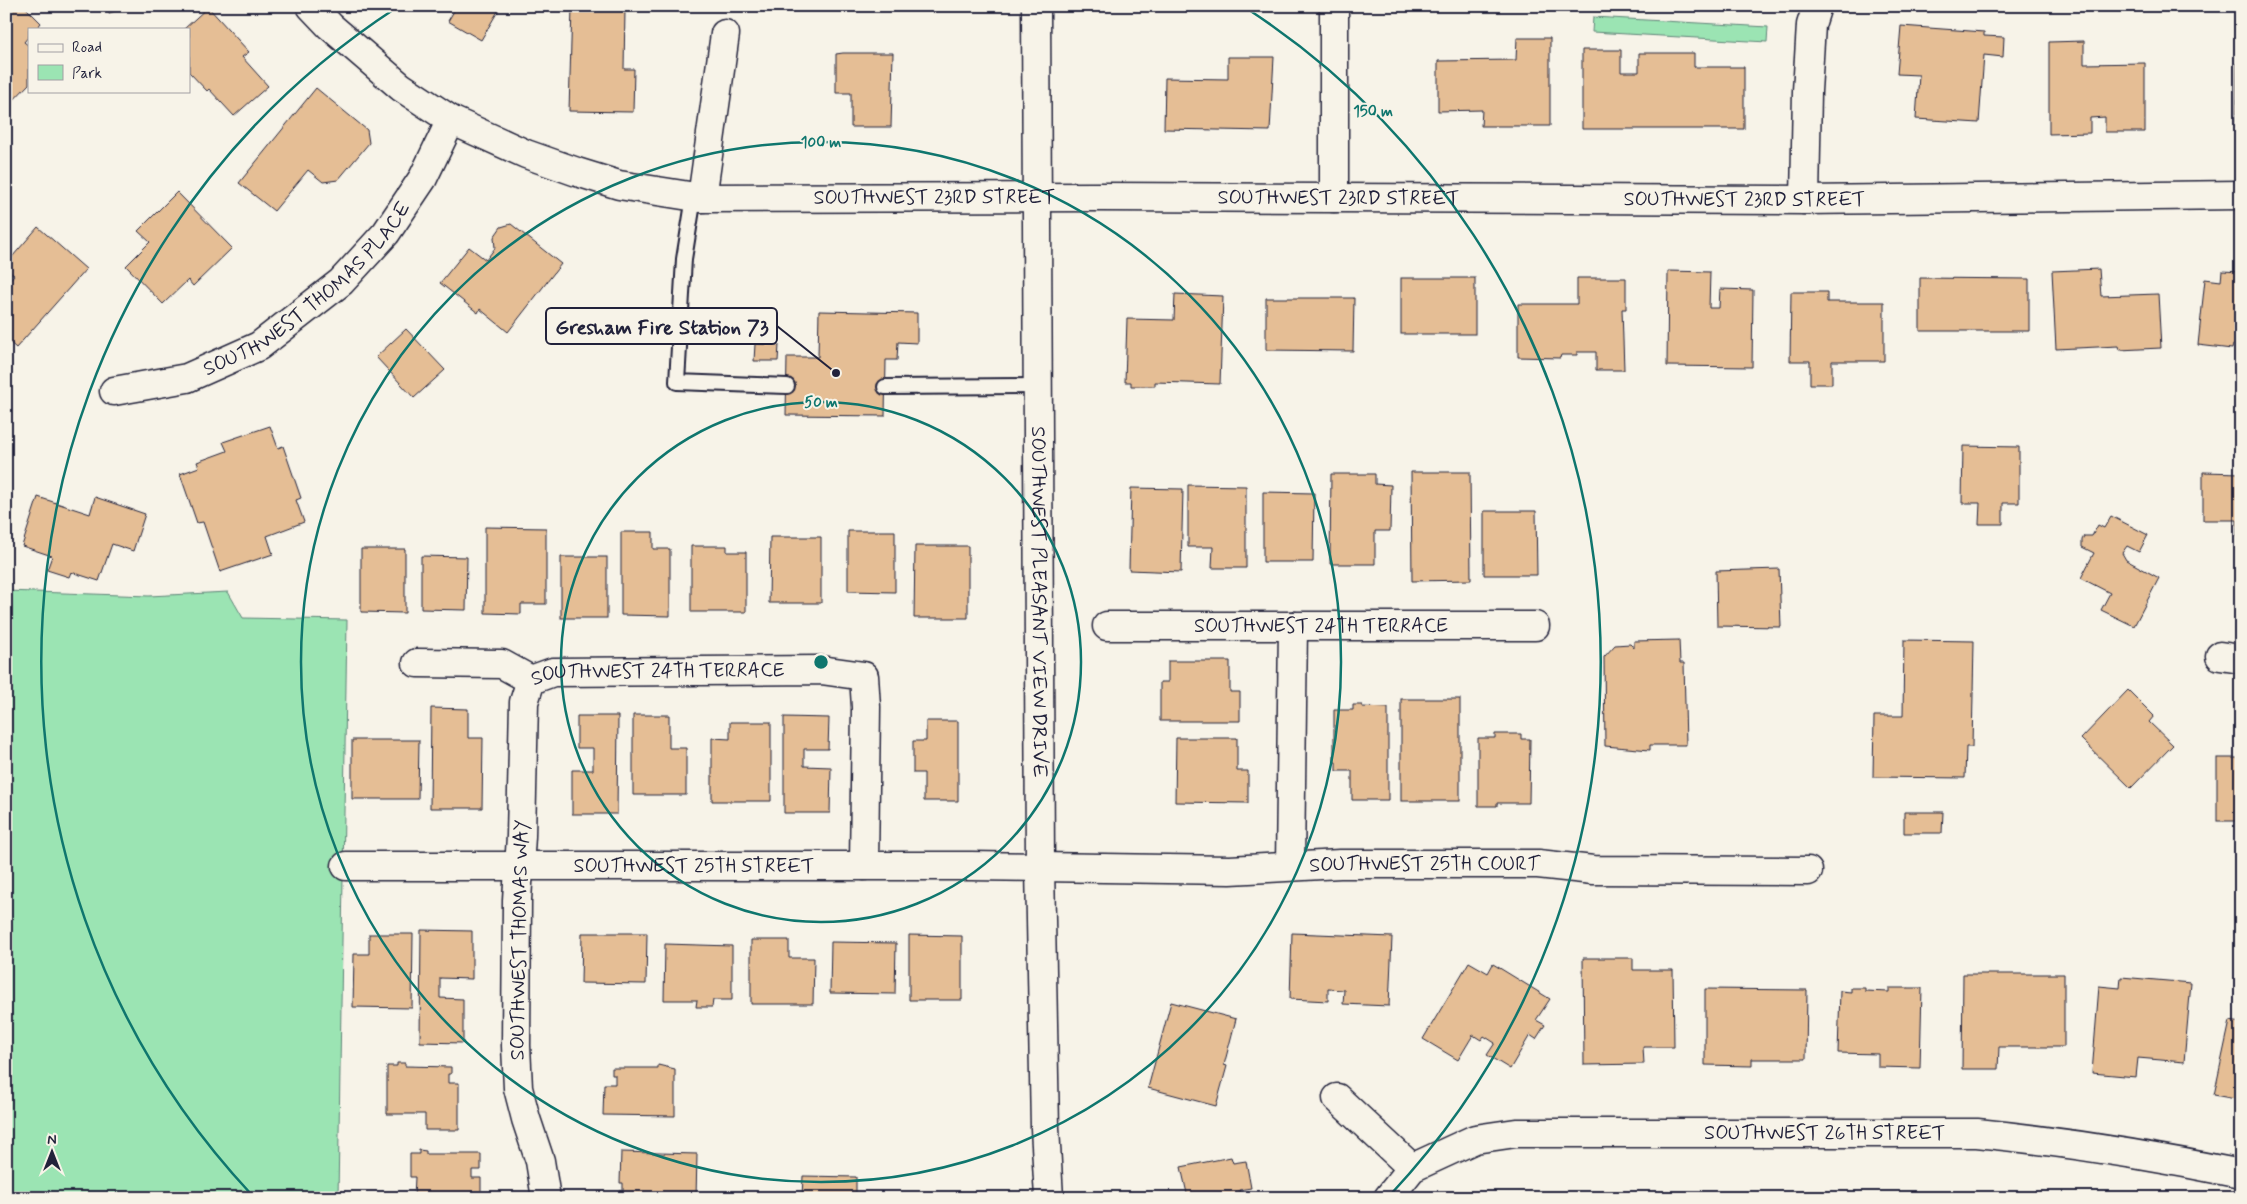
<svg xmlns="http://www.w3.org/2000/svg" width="2247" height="1204" font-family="Mynerve,sans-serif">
	<rect width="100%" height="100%" fill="#f7f3e8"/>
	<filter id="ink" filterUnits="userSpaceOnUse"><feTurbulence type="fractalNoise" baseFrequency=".02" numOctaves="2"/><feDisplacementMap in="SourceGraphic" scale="10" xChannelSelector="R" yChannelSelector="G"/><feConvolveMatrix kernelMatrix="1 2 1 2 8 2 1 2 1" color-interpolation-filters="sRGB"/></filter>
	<g filter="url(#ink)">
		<g fill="#9be4b3" stroke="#5e8377">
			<polygon points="1593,17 1768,27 1767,42 1592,32"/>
			<polygon points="6,591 149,596 228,592 243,618 347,620 338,1198 6,1198"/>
		</g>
		<g fill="#e5be95" stroke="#22223b">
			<polygon points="24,6 41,23 36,29 29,29 29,36 24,42 29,46 29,84 6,108 6,7"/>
			<polygon points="106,6 132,6 109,13"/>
			<polygon points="457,6 501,6 481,40 448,21"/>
			<polygon points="1202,6 1272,6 1272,9 1202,8"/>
			<polygon points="208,7 249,52 242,57 268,86 234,116 209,89 207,91 189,72 189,29 184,29"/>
			<polygon points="572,8 625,9 624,69 634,69 633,112 569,111"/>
			<polygon points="1901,26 1984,32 1984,36 2004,37 2003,57 1984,55 1979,123 1916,119 1919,75 1897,74"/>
			<polygon points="1517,38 1550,38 1550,126 1481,126 1482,110 1438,111 1438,61 1516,60"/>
			<polygon points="2084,41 2084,64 2145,63 2145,132 2105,132 2105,117 2090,118 2090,133 2049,134 2049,42"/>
			<polygon points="2237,47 2241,47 2241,127 2236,127"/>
			<polygon points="1582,50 1621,50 1621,72 1639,72 1639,53 1694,53 1694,67 1744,67 1744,129 1582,129"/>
			<polygon points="843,53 893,53 891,127 851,127 851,93 836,93 836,54"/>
			<polygon points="1228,57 1274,57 1270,131 1164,129 1165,78 1228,79"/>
			<polygon points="316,88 367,130 369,143 338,180 323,182 308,170 274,211 239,183"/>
			<polygon points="177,192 232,248 193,286 188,280 163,304 126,266 150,242 138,231"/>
			<polygon points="511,224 561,264 508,332 480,309 478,313 440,283 469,247 486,260 495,248 494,237 501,227"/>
			<polygon points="38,227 86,269 16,348 6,339 6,284 14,275 6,269 6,264"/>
			<polygon points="2099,269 2101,296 2158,294 2161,348 2119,350 2118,346 2056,349 2052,271"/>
			<polygon points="1668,271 1710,272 1709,308 1719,308 1720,289 1753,290 1752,367 1667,366"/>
			<polygon points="2222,271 2241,272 2241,346 2233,345 2232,349 2198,345 2205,279 2221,281"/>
			<rect x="1401" y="278" width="74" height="56"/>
			<polygon points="1577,278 1626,278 1626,309 1622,309 1624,370 1596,370 1596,352 1577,352 1577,355 1561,355 1560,358 1518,357 1518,304 1577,304"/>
			<polygon points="1920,278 2029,279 2029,331 1920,331"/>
			<polygon points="1791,292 1827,292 1827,302 1884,302 1884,361 1832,361 1832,384 1810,384 1810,361 1790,361"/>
			<polygon points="1175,294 1223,296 1220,384 1155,382 1155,386 1131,386 1131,382 1125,382 1127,319 1174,320"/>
			<polygon points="1266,298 1354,298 1353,351 1266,350"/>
			<polygon points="819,311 917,313 917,343 898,342 897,360 886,360 885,416 786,415 787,357 818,357"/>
			<polygon points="406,329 445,370 414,398 376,357"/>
			<polygon points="755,344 779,345 778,361 754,361"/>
			<polygon points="270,426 278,448 283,446 301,498 296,500 304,522 267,536 273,554 220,572 203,522 197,523 180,474 199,467 197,462 227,451 223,442"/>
			<polygon points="1963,446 2019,447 2019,503 2003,503 2003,524 1979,524 1980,503 1962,503"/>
			<polygon points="1411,472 1470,472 1471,580 1412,581"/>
			<polygon points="2203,472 2241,473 2241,561 2237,561 2237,520 2203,520"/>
			<polygon points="1331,474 1375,474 1375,484 1391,485 1390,531 1375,531 1375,564 1330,564"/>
			<polygon points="1188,485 1246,486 1246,568 1212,568 1213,547 1188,547"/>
			<polygon points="1131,488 1183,489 1181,572 1129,570"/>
			<polygon points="1263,492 1314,493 1313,562 1263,562"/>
			<polygon points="38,497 90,514 95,497 145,514 133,551 112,544 99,581 71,572 69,577 47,570 52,556 22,546"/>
			<polygon points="1484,511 1536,511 1537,575 1484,575"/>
			<polygon points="2111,516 2148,535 2139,552 2127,546 2122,553 2126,560 2159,578 2134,626 2101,610 2110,593 2081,578 2094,553 2082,547 2082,540 2084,536 2092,536 2098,525 2104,528"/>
			<polygon points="485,527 546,528 546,604 521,604 521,614 485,613"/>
			<polygon points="848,531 895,531 895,592 848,591"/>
			<polygon points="621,532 653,532 653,549 670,549 670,616 621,615"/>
			<polygon points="770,537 821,537 821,603 769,603"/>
			<polygon points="691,546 727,546 727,552 746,552 746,612 691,612"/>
			<polygon points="915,546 968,546 968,618 914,618"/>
			<polygon points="361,549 405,549 405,613 361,612"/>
			<polygon points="421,556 467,557 466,610 421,609"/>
			<rect x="561" y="557" width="46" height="61"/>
			<polygon points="1779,569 1781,627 1717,626 1716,571"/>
			<polygon points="1679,640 1680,663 1684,663 1686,745 1650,745 1650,750 1605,746 1604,657 1615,645 1630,644 1634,648 1634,641"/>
			<polygon points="1904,640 1974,641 1972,747 1966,747 1965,778 1873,777 1874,716 1903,716"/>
			<polygon points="1168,661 1230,661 1230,692 1240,692 1240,721 1160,721 1160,682 1168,682"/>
			<polygon points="2128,690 2154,716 2149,722 2173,745 2131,788 2081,739"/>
			<rect x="1401" y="699" width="59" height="102"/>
			<polygon points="1353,705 1362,705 1362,707 1388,708 1388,800 1352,800 1352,771 1336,771 1336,762 1334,762 1334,710 1353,710"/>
			<polygon points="431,708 468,709 468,738 483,738 482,808 430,808"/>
			<polygon points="633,715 669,715 669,748 686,748 686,795 633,795"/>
			<polygon points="577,716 618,716 617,814 572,814 572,770 593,770 593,748 577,748"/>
			<polygon points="784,717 829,718 828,749 804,749 804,766 831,767 830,813 784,813"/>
			<polygon points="926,721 958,721 958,801 924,801 924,773 913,773 913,741 926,741"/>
			<polygon points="730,722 771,722 771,801 712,801 712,738 730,739"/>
			<polygon points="1495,734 1521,734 1521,739 1530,739 1529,803 1497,803 1497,806 1478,806 1478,738 1495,738"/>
			<polygon points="1176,738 1237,738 1237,771 1248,771 1248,803 1175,802"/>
			<polygon points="352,740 419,740 418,799 352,799"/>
			<rect x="2217" y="758" width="24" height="63"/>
			<polygon points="1904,812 1943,812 1942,833 1904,833"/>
			<polygon points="421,930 472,931 472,979 440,978 440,998 463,999 463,1043 420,1042"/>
			<polygon points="582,933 647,933 646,984 581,983"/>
			<polygon points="1292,933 1392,937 1389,1006 1343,1004 1344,990 1328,989 1328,1001 1290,999"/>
			<polygon points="369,934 413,934 412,1008 353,1007 354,954 369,954"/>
			<polygon points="909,935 962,936 962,1000 909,1000"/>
			<polygon points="751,940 789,940 789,958 814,958 813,1004 751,1004"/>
			<polygon points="831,942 896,943 895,994 830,993"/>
			<polygon points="665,944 732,946 732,1000 713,1000 712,1007 696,1007 697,1000 664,1000"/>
			<polygon points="1583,958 1633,958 1633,970 1673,970 1674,1047 1643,1047 1644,1064 1584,1065"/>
			<polygon points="1469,962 1488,973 1493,964 1550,999 1536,1020 1545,1025 1536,1039 1530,1035 1510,1069 1487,1055 1495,1043 1484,1036 1481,1040 1473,1035 1458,1060 1423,1039"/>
			<polygon points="1963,974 2064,974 2064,1047 1999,1047 1998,1069 1962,1069"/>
			<polygon points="2121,977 2191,983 2184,1062 2138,1058 2136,1077 2092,1073 2099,986 2120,988"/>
			<polygon points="1851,988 1865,988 1865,991 1889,992 1889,988 1922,988 1920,1068 1878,1067 1878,1054 1838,1053 1840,991 1851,992"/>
			<polygon points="1705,989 1807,990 1806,1059 1752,1059 1752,1066 1705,1065"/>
			<polygon points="1171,1002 1236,1019 1224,1065 1227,1066 1216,1106 1148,1088"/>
			<polygon points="2230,1021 2241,1023 2241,1100 2214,1095"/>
			<polygon points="397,1063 405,1063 405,1066 451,1067 451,1074 448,1074 448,1083 459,1083 459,1130 425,1130 425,1114 387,1114 387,1066 397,1066"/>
			<polygon points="658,1065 675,1069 675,1116 603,1115 604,1084 615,1084 615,1075 612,1075 612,1068 658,1068"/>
			<polygon points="419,1150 426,1151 426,1154 481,1154 481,1170 472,1170 472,1178 481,1178 481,1198 414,1198 415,1177 410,1177 410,1154 419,1154"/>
			<polygon points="621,1152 697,1154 696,1198 620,1198 620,1191 623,1191 623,1183 620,1183"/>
			<polygon points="1231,1157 1233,1163 1246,1161 1251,1188 1239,1190 1241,1198 1188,1198 1181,1167"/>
			<polygon points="803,1176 856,1177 856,1198 802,1198"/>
			<polygon points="1278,1194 1279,1198 1261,1198"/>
		</g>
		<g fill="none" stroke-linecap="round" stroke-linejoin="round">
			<defs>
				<g id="service">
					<polyline points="694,197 684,259 677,382 787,386"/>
					<polyline points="885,387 1038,386"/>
				</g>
				<g id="minor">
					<path id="s1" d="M311,6L330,26L401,87L451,120L526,154L577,172L619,185L702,198L1100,197L1805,200L2241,195"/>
					<polyline points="1334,6 1334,198"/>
					<polyline points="702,198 725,34"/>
					<polyline points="1805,200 1807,91 1811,25 1817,6"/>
					<path id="s2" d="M114,391L187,378L259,346L341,282L386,233L423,178L451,120"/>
					<path id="s3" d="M1107,626H1535"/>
					<polyline points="2220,656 2241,659"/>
					<path id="s4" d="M417,663L502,664L531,680L553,672L821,670L864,676L866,707L864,866"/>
					<polyline points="531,680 524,702 521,836 517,900 516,1046 518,1088 526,1119 540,1161 546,1198"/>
					<path id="s5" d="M346,866H971L1230,870L1340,864H1538L1593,870L1808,871"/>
					<polyline points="1290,866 1293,626"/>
					<polyline points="1337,1098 1412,1168"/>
					<path id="s6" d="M1388,1198L1412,1168L1475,1139L1516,1133H1977C2066,1142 2153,1156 2241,1174"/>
				</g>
				<g id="secondary">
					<path id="s7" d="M1036,6L1040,867L1045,1128L1049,1198"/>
				</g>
			</defs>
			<use href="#service" stroke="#22223b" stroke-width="18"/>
			<use href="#minor" stroke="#22223b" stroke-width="31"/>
			<use href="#secondary" stroke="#22223b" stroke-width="31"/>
			<use href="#service" stroke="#f7f3e8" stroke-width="14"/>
			<use href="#minor" stroke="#f7f3e8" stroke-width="28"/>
			<use href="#secondary" stroke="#f7f3e8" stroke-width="28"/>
		</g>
	</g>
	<g fill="none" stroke="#0f766e" stroke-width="2.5">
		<circle cx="821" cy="662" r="260"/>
		<circle cx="821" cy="662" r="520"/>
		<path d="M251 1194A780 780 0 0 1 396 8M1246 8A780 780 0 0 1 1391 1194"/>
	</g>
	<g text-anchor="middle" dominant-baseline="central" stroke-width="4" stroke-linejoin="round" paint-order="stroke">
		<g font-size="20" fill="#22223b" stroke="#f7f3e8">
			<text stroke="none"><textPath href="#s1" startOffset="678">SOUTHWEST 23RD STREET</textPath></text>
			<text stroke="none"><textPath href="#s1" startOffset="1082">SOUTHWEST 23RD STREET</textPath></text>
			<text stroke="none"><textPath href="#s1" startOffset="1488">SOUTHWEST 23RD STREET</textPath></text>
			<text stroke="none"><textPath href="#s2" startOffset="226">SOUTHWEST THOMAS PLACE</textPath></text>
			<text stroke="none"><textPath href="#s7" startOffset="596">SOUTHWEST PLEASANT VIEW DRIVE</textPath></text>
			<text stroke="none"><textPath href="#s3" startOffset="214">SOUTHWEST 24TH TERRACE</textPath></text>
			<text stroke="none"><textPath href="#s4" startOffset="246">SOUTHWEST 24TH TERRACE</textPath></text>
			<text stroke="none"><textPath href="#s5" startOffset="348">SOUTHWEST 25TH STREET</textPath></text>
			<text stroke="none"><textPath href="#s5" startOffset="1079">SOUTHWEST 25TH COURT</textPath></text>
			<text transform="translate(520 940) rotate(-89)">SOUTHWEST THOMAS WAY</text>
			<text stroke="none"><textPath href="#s6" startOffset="458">SOUTHWEST 26TH STREET</textPath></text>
		</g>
	</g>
	<circle cx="821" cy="662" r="8" fill="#0f766e" stroke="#f7f3e8" stroke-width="2.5"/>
	<g font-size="15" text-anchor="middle" font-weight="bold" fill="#0f766e" stroke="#f7f3e8" stroke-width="4" stroke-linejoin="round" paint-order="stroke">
		<text x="1373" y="116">150 m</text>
		<text x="821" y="147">100 m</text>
		<text x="821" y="407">50 m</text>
	</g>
	<path fill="none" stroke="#22223b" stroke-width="2" d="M836 373L777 326"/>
	<circle fill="#22223b" stroke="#f7f3e8" stroke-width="2" cx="836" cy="373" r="5"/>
	<rect fill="#f7f3e8" stroke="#22223b" stroke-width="2" x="546" y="308" width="231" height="36" rx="5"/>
	<g font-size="21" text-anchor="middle" font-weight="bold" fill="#22223b">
		<text x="662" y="334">Gresham Fire Station 73</text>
	</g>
	<rect width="2247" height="1204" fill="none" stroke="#f7f3e8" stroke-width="25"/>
	<rect x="12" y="12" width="2222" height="1179" fill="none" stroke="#22223b" stroke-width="2" filter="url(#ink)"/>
	<rect x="28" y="28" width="162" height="65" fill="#f7f3e8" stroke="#a29fa3"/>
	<rect x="38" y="44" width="25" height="8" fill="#f7f3e8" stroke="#a29fa3"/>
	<text x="72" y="52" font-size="15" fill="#22223b">Road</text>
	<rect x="38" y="65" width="25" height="15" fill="#9be4b3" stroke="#a29fa3"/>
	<text x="72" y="78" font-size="15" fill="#22223b">Park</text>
	<g transform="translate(52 1152)" stroke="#f7f3e8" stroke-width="4" paint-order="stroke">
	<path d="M0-4L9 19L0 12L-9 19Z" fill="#22223b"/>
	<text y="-8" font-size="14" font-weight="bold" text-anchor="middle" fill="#22223b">N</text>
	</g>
</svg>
